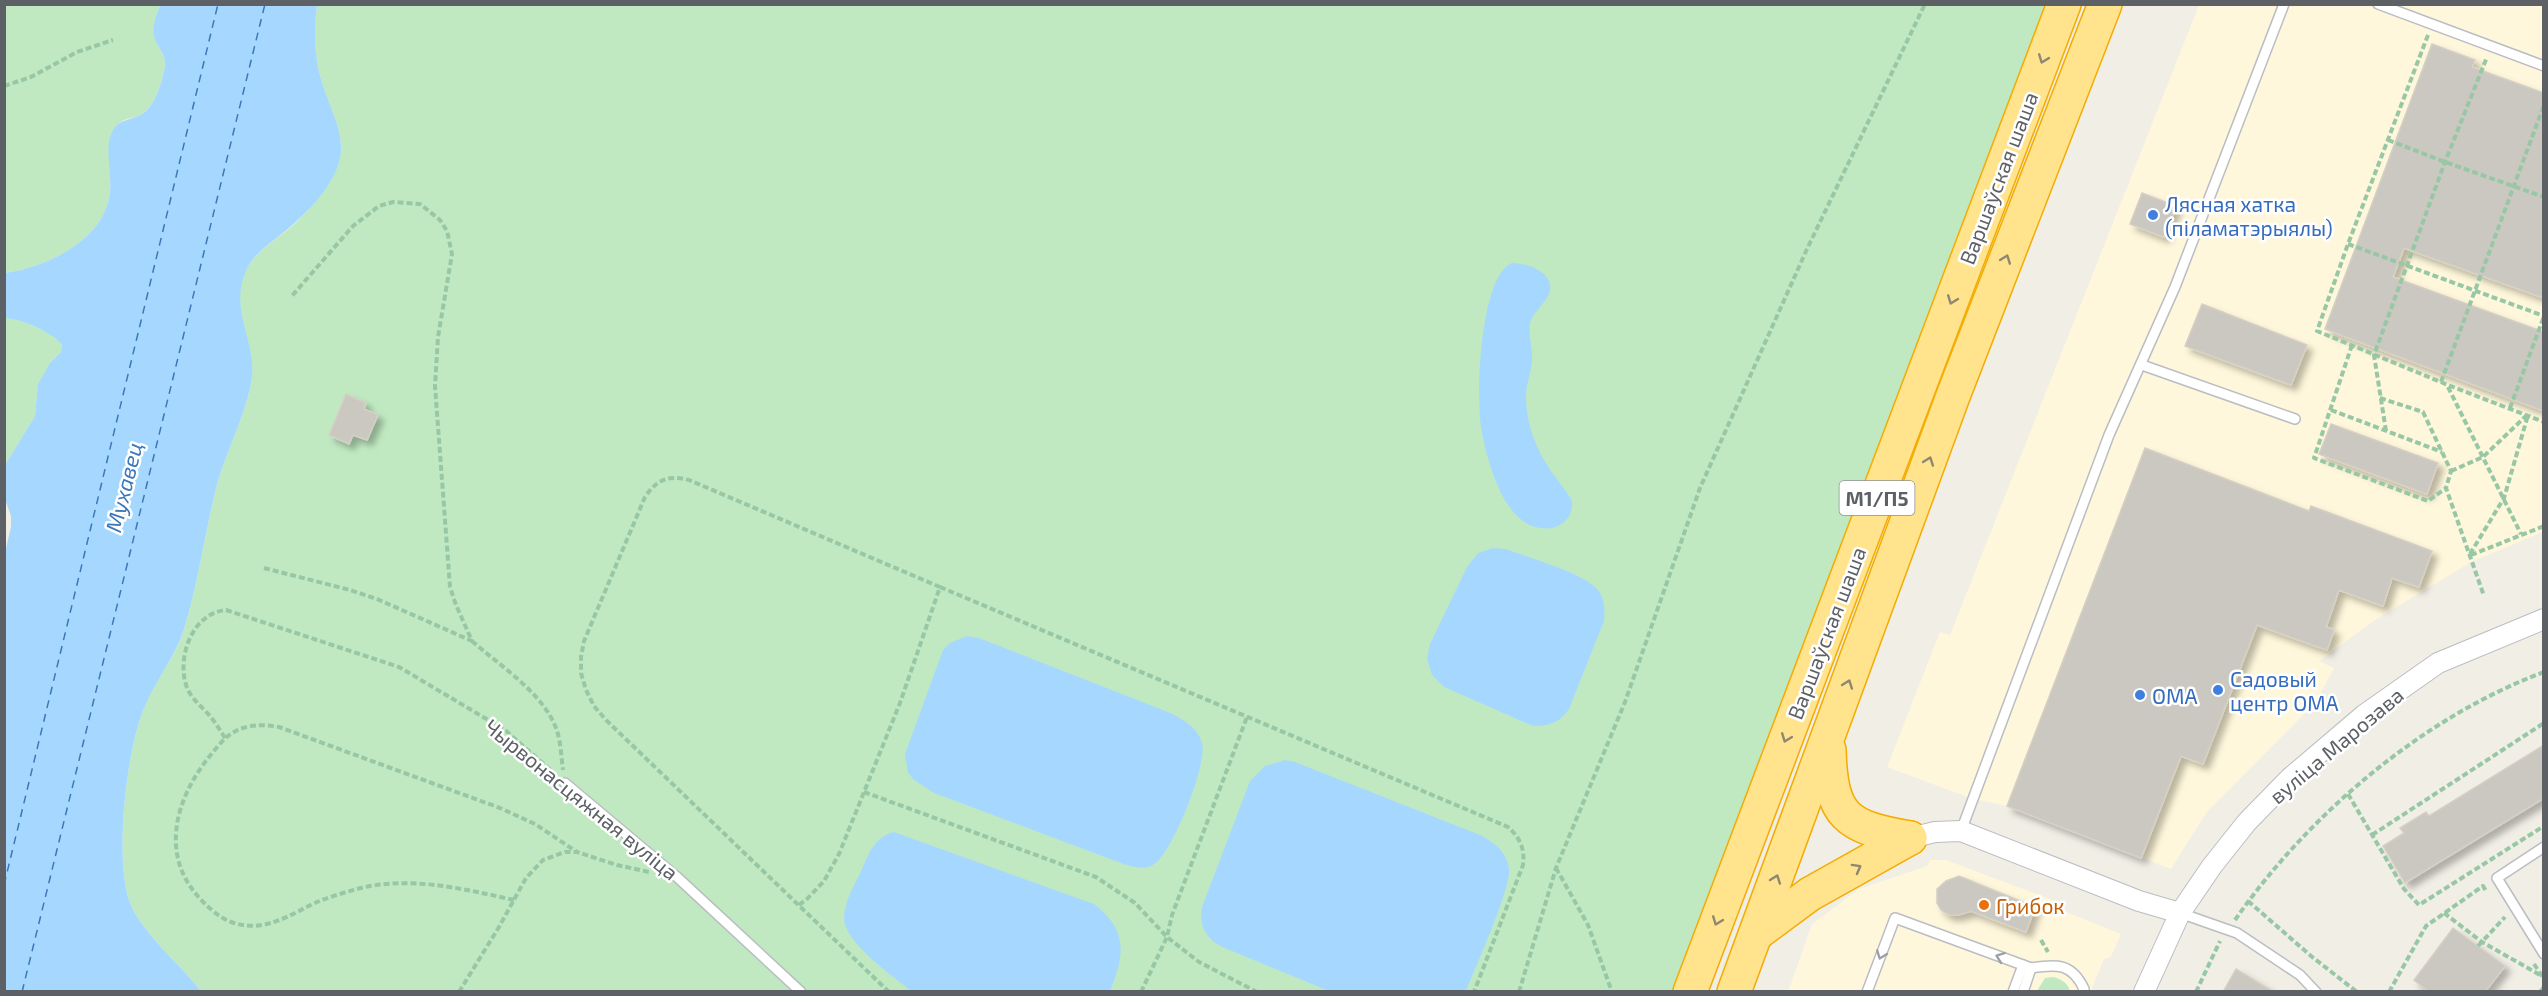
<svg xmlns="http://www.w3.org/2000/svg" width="2548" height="996" font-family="'Exo 2',sans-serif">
	<defs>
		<filter id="shadow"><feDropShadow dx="5.5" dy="5.5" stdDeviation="3" flood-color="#0004"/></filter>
	</defs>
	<rect width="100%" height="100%" fill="#f0eee5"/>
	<g fill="#fff7db">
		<polygon points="2199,5 2543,5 2543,532 2471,562 2375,620 2319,661 2334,668 2316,702 2206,813 2171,869 2007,806 1973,799 1887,767 1940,632 1950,635"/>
		<polygon points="1930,860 1946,860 2063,904 2061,910 2121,934 2111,957 2104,959 2091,991 1788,992 1812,924 1859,889 1927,866"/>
	</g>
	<g fill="#c0e9c1">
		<path d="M4,5H160C156,17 152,27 156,40C158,49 166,55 165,65C162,82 154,110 138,116C131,119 123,118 118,125C103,145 112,169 110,192C105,240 47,267 5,273Z"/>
		<path d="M317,5H2044L2038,31L1676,991H201C180,964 142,933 130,903C114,860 126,754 143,711C153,682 175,659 184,629C199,581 205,530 218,481C228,448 244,418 251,384C259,345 225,305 247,268C257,251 276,240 290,228C311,210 335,180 341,152C344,134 326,98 321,79C314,53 314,31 317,5Z"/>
		<path d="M7,317C22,320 54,332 62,345L61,352L50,363L37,394L35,416L5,465L4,318Z"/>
		<path d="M2053,977C2061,979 2068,983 2070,991H2037L2045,978Z"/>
	</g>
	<g fill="#a6d8ff">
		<path d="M160,5H317C314,31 314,53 321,79C327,101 343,129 341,152C338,181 311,209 290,227C275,241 253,252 245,273C229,313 259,344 251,384C244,418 228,448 218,481C205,530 199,581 184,629C175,658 154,682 143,711C126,754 114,860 130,903C142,933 180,964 201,991H5L4,557L11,527V516L5,499V465L35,416L38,384L50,363L61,352L62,345C55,333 19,318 5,318V273C47,267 105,240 110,192C112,173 104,149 112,132C119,118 131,121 142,114C155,107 163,79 165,65C166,54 156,46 154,36C152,25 157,14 160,5Z"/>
		<path d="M1512,263C1525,263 1547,270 1550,284C1553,300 1533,309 1530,324C1528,336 1533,348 1532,361C1531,373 1526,385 1526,397C1526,424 1536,449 1551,471C1558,481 1566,490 1572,501C1574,528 1543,536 1523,521C1515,515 1508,506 1503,497C1492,476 1485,450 1481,427C1476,396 1480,275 1512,263Z"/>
		<path d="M1493,548L1506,549C1527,557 1583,573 1597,589C1605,598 1605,610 1604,621L1569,709C1559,723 1550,726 1533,726L1444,687L1432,675L1427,659L1430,644L1467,567L1478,553Z"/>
		<path d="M967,636L979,638L1173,714C1185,721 1198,728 1202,743C1208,763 1172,855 1153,865C1144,870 1135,867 1126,865L934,793L914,780L908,773L905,754L943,650L950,643Z"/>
		<path d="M1285,760L1295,762L1480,835C1494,842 1507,852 1509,869C1511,889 1475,968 1466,991H1329L1222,947C1205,938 1199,926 1202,907L1250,781L1265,766Z"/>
		<path d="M894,832L1094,904C1128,930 1125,955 1110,991H911C893,976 843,942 844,917C845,900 855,884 862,869C869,852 875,837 894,832Z"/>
	</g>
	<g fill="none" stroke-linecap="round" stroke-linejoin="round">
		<g stroke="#3c78b8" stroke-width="1.5" stroke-dasharray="8 6" stroke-linecap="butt">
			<polyline points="4,885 218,4"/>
			<polyline points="22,992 265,4"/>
		</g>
	</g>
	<g fill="#cbc8c2" stroke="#d5d0c3" stroke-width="1.5" filter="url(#shadow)">
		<polygon points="2432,44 2475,60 2472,67 2544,93 2544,298 2404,248 2393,277 2544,332 2544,411 2325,329"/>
		<polygon points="2142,193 2176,206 2164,237 2130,224"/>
		<polygon points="2202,304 2307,345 2291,385 2185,346"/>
		<polygon points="346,394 366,403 364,409 378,415 367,440 353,435 349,444 329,435"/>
		<polygon points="2331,424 2438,463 2427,494 2319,454"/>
		<polygon points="2145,448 2309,511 2311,506 2432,551 2419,587 2392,578 2383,606 2339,590 2326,627 2334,630 2327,650 2257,625 2203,764 2181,756 2141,858 2007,806"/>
		<polygon points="2544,745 2544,798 2405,883 2383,846 2404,833 2400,828 2426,812 2429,816"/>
		<polygon points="1959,876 2035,907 2026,932 1971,911 1958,915 1949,915 1941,910 1937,903 1937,889 1946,881"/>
		<polygon points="2453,928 2505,966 2485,992 2429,992 2414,980"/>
		<polygon points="2236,969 2274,992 2223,992"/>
	</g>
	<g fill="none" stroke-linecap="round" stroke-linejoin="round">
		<defs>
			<g id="lane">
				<polyline points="2378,4 2544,66"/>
				<polyline points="2142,365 2295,419"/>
				<polyline points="565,783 677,877 801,992"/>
				<polyline points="1961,831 2109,435 2175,287 2284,4"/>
				<polyline points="2544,847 2497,878 2544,954"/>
				<polyline points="2180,913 2237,933 2300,975 2316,992"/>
				<path d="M1867,992L1895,918L2031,968C2057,964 2072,963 2084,989L2083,992"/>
				<polyline points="2013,992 2023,965"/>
				<polyline points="2023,992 2031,968"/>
			</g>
			<g id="street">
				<polyline points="1910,838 1935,832 1961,831 2139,901 2180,913"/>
				<polyline points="2144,992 2180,913 2212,866 2247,822 2290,778 2364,715 2438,663 2544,619"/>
			</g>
			<g id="highway">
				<path d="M1829,750C1831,817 1846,827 1910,838"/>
				<polyline points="1756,934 1810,894 1910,838"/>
				<polyline points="1690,992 2064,4"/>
				<polyline points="1734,992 1953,396 2105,4"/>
			</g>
		</defs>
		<use href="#lane" stroke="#babdc2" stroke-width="12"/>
		<use href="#street" stroke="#babdc2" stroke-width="22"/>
		<use href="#highway" stroke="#f5ab00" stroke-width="36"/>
		<g stroke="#98c7a6" stroke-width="4" stroke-dasharray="6 3" stroke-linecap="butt">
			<polyline points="2428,35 2348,244 2317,331 2448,385 2544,422"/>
			<polyline points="4,86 31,77 77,52 113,40"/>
			<polyline points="2388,140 2445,162 2544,197"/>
			<polyline points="2348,244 2544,316"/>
			<polyline points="2352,345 2314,458 2428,501 2446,488"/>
			<polyline points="2441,382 2544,105"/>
			<polyline points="2448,387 2521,534"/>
			<polyline points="2380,398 2423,412 2451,471 2446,488 2484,596"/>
			<polyline points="2510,408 2544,316"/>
			<polyline points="2331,410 2442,452"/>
			<polyline points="2386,431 2374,355 2445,162 2487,57"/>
			<polyline points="2451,471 2483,457 2527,415"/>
			<polyline points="2470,554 2504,498 2528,415"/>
			<polyline points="2471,555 2544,526"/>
			<polyline points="264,568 350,590 377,599 472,641 456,605 450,587 435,386 438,337 452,254 447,231 440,220 420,204 393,202 379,206 353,226 291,297"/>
			<path d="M940,587L1508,827C1520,838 1525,848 1523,865L1474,992"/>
			<path d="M472,641C500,666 542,692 556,728C561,741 561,756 563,770"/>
			<path d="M225,738C220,730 215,722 209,715C202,707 193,700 188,690C175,661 191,613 226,610L399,667L505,730L555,774"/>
			<polyline points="864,792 1096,877 1135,903 1167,937 1199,962 1257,992"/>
			<polyline points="2348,794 2404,889 2419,905 2544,826"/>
			<polyline points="2372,835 2544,723"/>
			<polyline points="1556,868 1588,925 1612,992"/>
			<path d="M514,900C464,889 416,877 365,887C349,891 332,896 317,902C289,915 264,934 231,922C218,917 205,905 196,894C160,851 177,797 209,757C219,745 227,733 243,728C255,724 267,725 279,727L500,808L535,824L577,852"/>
			<polyline points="2248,901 2311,956 2357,992"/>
			<path d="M799,905L807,899L824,881L839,854L900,703L940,587L689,480C668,475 657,479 645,497L584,641L581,657V673L586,690L594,706L606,720L889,992"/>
			<polyline points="2444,913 2482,942 2542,976"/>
			<path d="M2235,920C2308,815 2423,717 2544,672"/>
			<polyline points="2041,940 2048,952"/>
			<polyline points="2478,946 2505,917"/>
			<polyline points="2534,964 2544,979"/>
			<polyline points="459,992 499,927 526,878 543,860 565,852 577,852 617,865 649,872"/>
			<polyline points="1141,992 1167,937 1172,915 1247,717"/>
			<polyline points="1519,992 1556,868 1625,702 1700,488 1807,249 1925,4"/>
			<polyline points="2196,992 2220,941"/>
			<polyline points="2389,992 2426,926 2483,886 2486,891"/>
			<polyline points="2540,992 2544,987"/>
		</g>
		<use href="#lane" stroke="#fff" stroke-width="9"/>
		<use href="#street" stroke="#fff" stroke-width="20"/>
		<use href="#highway" stroke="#ffe38d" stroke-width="33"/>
	</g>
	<defs><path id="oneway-chevron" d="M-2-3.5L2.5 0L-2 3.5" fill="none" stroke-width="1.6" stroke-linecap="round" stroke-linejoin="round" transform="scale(1.5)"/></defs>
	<g stroke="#8e8872">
		<use href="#oneway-chevron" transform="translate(2043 59) rotate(111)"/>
		<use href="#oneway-chevron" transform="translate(2006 259) rotate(-69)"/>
		<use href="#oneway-chevron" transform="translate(1952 300) rotate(111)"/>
		<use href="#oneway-chevron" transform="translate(1929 461) rotate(-70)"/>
		<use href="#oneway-chevron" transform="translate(1848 684) rotate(-70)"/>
		<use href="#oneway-chevron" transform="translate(1786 738) rotate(111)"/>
		<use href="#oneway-chevron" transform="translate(1857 868) rotate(-29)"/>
		<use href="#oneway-chevron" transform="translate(1776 879) rotate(-70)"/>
		<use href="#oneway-chevron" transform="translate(1717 921) rotate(111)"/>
	</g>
	<g stroke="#9ea0a3">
		<use href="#oneway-chevron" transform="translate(1881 955) rotate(111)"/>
		<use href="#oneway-chevron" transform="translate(2000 957) rotate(-160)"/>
	</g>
	<g fill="#3f7fe0" stroke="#fff" stroke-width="2">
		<circle cx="2153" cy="215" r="6"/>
		<circle cx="2218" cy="690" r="6"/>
		<circle cx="2140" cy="695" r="6"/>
	</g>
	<circle fill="#e8710a" stroke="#fff" stroke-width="2" cx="1984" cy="905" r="6"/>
	<g text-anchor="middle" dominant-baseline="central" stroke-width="5" stroke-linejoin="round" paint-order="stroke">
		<rect fill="#fff" stroke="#8e9094" stroke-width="1.5" x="1839.5" y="481" width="75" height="34" rx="4.5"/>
		<g font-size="20" font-weight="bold" fill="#5d6166">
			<text x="1877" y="498">М1/П5</text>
		</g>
		<g font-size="21" fill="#5d6166" stroke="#fff">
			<text transform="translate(1998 178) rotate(-69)">Варшаўская шаша</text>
			<text transform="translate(1826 633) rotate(-69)">Варшаўская шаша</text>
			<text transform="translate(2336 745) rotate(-40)">вуліца Марозава</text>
			<text transform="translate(582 799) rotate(39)">Чырвонасцяжная вуліца</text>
		</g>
		<g font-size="21" fill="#366cbe" stroke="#fff" text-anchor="start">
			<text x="2165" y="203">Лясная хатка<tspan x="2165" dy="24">(піламатэрыялы)</tspan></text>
			<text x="2230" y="678">Садовый<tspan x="2230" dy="24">центр ОМА</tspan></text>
			<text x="2152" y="695">ОМА</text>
		</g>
		<g font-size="21" fill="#c56008" stroke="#fff" text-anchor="start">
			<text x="1996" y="905">Грибок</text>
		</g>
		<g font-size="22" font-style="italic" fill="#3c78b8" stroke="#fff">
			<text transform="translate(123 487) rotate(-76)">Мухавец</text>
		</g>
	</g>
	<rect width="2548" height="996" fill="none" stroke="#5d6166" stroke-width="12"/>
</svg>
